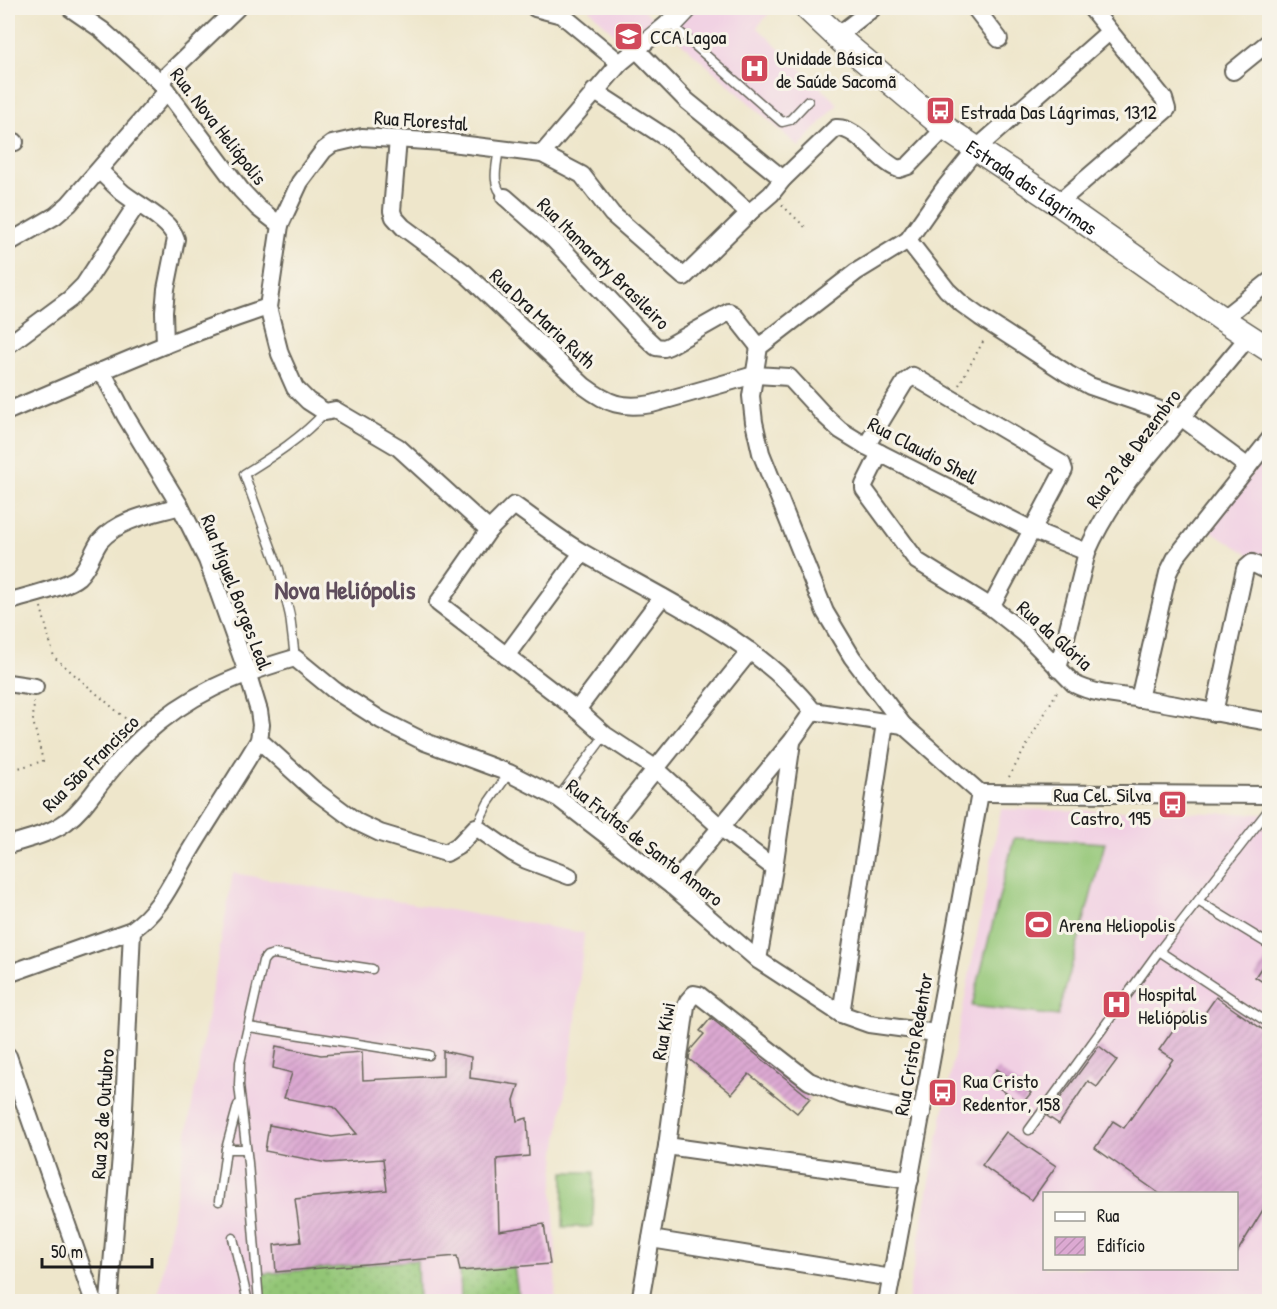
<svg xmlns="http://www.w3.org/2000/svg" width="1277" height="1309" font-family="'Patrick Hand',sans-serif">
	<defs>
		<pattern id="garden-dots" width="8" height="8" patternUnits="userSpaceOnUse" patternTransform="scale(1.5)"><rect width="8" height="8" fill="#93c676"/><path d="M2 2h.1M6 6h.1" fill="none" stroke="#7eaa66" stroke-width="1.8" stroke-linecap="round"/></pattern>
		<pattern id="building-hatch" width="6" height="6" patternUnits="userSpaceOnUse" patternTransform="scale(1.5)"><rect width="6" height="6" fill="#dca9d2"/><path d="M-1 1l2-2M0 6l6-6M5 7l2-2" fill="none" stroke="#bc91b4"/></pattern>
	</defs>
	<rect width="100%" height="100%" fill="#f7f3e8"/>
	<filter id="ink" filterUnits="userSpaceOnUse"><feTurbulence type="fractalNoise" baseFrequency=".0167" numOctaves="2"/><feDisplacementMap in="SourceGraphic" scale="12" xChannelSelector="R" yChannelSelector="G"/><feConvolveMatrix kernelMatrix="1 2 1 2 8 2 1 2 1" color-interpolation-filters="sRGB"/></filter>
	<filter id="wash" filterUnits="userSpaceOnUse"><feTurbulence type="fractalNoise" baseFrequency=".008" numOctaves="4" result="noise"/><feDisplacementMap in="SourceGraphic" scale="24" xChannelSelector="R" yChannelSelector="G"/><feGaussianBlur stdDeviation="1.35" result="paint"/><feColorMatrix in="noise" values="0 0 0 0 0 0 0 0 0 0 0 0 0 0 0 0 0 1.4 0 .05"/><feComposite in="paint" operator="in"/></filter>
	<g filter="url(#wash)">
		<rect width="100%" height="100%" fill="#eee6cb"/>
		<g fill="#f1d0e3" fill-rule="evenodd">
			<polygon points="588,8 641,8 658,23 628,48"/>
			<polygon points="693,8 774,8 757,27 838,104 799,147 669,32"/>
			<polygon points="1269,451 1269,567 1208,529"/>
			<path d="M1001,809L1269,814V1301L907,1302ZM1044,1194H1236V1268H1044Z"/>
			<polygon points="233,873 584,933 575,1030 556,1152 553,1191 556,1253 555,1301 157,1302"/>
		</g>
		<g fill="url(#garden-dots)" stroke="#587149" stroke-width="1.5">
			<polygon points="417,1260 418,1301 262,1301 261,1274"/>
			<polygon points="514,1266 519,1301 461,1301 460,1271"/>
		</g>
		<g fill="#93c676" stroke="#587149" stroke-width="1.5">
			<polygon points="1014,838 1105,843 1058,1016 972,1006"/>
			<polygon points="564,1172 594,1172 593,1227 563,1227"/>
		</g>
		<g id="blocks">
			<g fill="url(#building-hatch)">
				<polygon points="1269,956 1269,986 1255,977"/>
				<polygon points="1216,997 1269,1034 1269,1200 1236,1254 1236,1194 1160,1194 1095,1148 1113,1121 1124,1128 1173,1059 1159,1050 1185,1013 1198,1023"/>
				<polygon points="711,1018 810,1098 797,1113 749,1074 732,1094 689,1059 691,1049 704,1034 700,1031"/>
				<polygon points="276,1046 321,1055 362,1052 363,1080 443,1076 443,1051 471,1057 470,1078 519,1085 514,1100 517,1121 527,1118 529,1156 497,1159 499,1231 544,1224 550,1264 460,1271 457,1256 276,1272 274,1245 301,1242 295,1199 387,1190 383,1159 327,1163 265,1151 269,1125 332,1137 357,1134 334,1107 284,1098 292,1073 273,1068"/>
				<polygon points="1099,1046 1117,1060 1097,1087 1088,1081 1059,1124 1047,1116"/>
				<polygon points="997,1069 1031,1093 1022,1104 989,1081"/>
				<polygon points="1006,1132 1056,1166 1032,1200 982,1165"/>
			</g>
		</g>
	</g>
	<g filter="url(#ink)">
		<use href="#blocks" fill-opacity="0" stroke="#666359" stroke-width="1.5"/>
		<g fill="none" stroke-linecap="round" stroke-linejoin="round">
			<defs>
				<g id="service">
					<polyline points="696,8 676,29 782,122 790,120 808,101"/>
					<path d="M499,148C497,166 490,185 505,197"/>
					<path d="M295,658L290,616L279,569L244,474C273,456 302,438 325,412"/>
					<polyline points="558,798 605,735"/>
					<polyline points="476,827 488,803 509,773"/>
					<polyline points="1198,901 1270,945"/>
					<polyline points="1159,951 1270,1024"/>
					<polyline points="249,1027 429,1055"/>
					<polyline points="1029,1130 1159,951 1270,808"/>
					<polyline points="226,1149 246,1149"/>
					<polyline points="219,1201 226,1149 238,1105"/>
					<polyline points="233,1238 248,1302"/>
					<polyline points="259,1302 248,1163 239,1085 240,1062 263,961 267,956 274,954 372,969"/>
				</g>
				<g id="minor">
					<polyline points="70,8 102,30 160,82 241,190 258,208 280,225"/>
					<polyline points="535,8 562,15 620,63"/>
					<polyline points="975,8 999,39"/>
					<polyline points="837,36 873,8"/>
					<polyline points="636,49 687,101 783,179"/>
					<polyline points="1233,71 1270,41"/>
					<polyline points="160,82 237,8"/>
					<path d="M594,91L668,139L749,213L771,194L783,179L836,128C858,126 879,163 899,169L908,166L945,128"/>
					<path d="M398,139L392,211L394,217L403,227L465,273L584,386C608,404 622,409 652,404L754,375L789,377L824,415L840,430L866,446L1032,530L1087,552"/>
					<polyline points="8,141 15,142"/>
					<polyline points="542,154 620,63 666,25 682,8"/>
					<path d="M99,170C107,178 115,186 123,193C138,205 171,221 176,239L166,289L164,312L165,345"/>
					<polyline points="505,197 554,240 640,332 656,347 664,348 669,346 729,312 733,314 759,347"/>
					<polyline points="1058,203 1167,109 1164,99 1091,8"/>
					<path d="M749,213L684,277L612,214L582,175L542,154L443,142L362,137L332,144L324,150L300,182L280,225L268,307L280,354L295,388L308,401L325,412L335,410L398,447L489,530L514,505C537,521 560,540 585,554C661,598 759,641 813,711L903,725"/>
					<polyline points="908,240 947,290 962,304 980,317 1068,374 1090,386 1181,417 1248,467"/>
					<polyline points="8,243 55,216 69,204 167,91"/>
					<polyline points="1222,319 1270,281"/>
					<polyline points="8,345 70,299 84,285 137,204"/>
					<path d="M8,411C94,375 179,336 268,307"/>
					<polyline points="866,446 905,382 913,376 1062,464 1064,470 991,607"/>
					<path d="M880,453L864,485V489L917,561L991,607L1025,634L1074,684C1096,695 1118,695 1142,699C1184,706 1227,715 1270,722"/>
					<polyline points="489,530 438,603 577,710 605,735 655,768 720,827 774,868"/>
					<path d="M8,602C25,596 65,588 78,577C89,567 92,552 100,541C120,518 153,514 180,506"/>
					<polyline points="506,656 582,553"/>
					<path d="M1058,669L1087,552C1098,526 1113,503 1129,480L1249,336"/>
					<polyline points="8,683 35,687"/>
					<polyline points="1139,699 1168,573 1176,557 1270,439"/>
					<polyline points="577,710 662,597"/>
					<polyline points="1214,713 1245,569 1252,563 1270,572"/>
					<polyline points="259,740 313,789 357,822 380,833 446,853 458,846 476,827 513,853 526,860 569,876"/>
					<polyline points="980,793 903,725 852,657 825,612 761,453 754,422 751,396 759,347 856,272 908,240 943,190 976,149 1109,32"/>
					<polyline points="980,793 1270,795"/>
					<polyline points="605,832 750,651"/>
					<path d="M8,845C27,839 50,834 66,822C80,812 90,797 100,784C113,767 127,751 142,737C188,694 236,675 295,658L334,690L381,720L425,742L509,773L558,798L672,886L758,960L841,1014L869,1024L936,1033"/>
					<polyline points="672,886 792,741 813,711"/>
					<polyline points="758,960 774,868 792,742"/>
					<path d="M8,974L132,930C163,908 172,880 191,849C213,813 237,777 259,740L261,725L259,711L247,672L207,560L180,506L126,417L102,371"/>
					<polyline points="841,1014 885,723"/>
					<polyline points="8,1056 94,1302"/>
					<polyline points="667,1146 910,1180"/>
					<polyline points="651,1239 892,1278"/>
					<polyline points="109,1302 123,1131 132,930"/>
					<polyline points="640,1302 667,1146 686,1006 688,1001 694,994 699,995 809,1081 843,1095 922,1113"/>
					<polyline points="887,1302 980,793"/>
				</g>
				<g id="secondary">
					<path id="s1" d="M807,8L844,43L945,128L1058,203L1222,319L1270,350"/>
				</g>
			</defs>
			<use href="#service" stroke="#666359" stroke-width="11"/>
			<use href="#minor" stroke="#666359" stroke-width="20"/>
			<use href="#secondary" stroke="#666359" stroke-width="27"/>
			<g stroke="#666359" stroke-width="2" stroke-dasharray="1.5 4.5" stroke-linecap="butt">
				<polyline points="782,205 806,228"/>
				<polyline points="959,385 985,338"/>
				<polyline points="41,607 54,657 133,725"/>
				<polyline points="8,771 43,761 33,721 34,702"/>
				<polyline points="1009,777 1058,690"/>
			</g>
			<use href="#service" stroke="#fff" stroke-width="8"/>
			<use href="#minor" stroke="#fff" stroke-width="16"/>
			<use href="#secondary" stroke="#fff" stroke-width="24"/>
		</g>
	</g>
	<defs>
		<symbol id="school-square" viewBox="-11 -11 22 22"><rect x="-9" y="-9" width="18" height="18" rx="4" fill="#d1495b" stroke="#f7f3e8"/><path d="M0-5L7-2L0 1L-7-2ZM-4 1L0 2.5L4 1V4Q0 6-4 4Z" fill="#fff"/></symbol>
		<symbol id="hospital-square" viewBox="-11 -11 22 22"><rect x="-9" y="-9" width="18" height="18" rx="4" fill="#d1495b" stroke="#f7f3e8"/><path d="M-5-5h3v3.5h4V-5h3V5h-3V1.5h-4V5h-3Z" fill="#fff"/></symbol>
		<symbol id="bus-square" viewBox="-11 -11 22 22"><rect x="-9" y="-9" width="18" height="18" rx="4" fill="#d1495b" stroke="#f7f3e8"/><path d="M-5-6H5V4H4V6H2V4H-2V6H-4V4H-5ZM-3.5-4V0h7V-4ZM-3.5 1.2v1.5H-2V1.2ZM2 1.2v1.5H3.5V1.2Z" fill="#fff"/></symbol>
		<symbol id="stadium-square" viewBox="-11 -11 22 22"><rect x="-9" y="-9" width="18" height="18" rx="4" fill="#d1495b" stroke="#f7f3e8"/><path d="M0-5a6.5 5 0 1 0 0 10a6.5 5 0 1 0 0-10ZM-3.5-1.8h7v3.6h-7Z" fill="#fff"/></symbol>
	</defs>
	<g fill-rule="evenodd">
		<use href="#school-square" x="612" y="20" width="33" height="33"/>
		<use href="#hospital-square" x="738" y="52" width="33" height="33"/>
		<use href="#bus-square" x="924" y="94" width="33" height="33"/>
		<use href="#bus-square" x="1156" y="788" width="33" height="33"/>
		<use href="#stadium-square" x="1022" y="908" width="33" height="33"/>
		<use href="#hospital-square" x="1100" y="988" width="33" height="33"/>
		<use href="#bus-square" x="926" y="1076" width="33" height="33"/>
	</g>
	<g text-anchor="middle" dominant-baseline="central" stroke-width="6" stroke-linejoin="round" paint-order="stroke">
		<g font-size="20" fill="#1c1c1c" stroke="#f7f3e8" text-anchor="start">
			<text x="650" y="36">CCA Lagoa</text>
			<text x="776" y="57">Unidade Básica<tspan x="776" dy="23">de Saúde Sacomã</tspan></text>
			<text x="961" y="111">Estrada Das Lágrimas, 1312</text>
			<text x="1151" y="794" text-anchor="end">Rua Cel. Silva<tspan x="1151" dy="23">Castro, 195</tspan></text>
			<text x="1059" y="924">Arena Heliopolis</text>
			<text x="1138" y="993">Hospital<tspan x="1138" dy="23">Heliópolis</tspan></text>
			<text x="963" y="1080">Rua Cristo<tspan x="963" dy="23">Redentor, 158</tspan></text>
		</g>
		<g font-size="20" fill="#1c1c1c" stroke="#f7f3e8">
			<text transform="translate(421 120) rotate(4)">Rua Florestal</text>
			<text transform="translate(219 126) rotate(52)">Rua. Nova Heliópolis</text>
			<text stroke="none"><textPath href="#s1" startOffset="288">Estrada das Lágrimas</textPath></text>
			<text transform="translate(604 263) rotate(45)">Rua Itamaraty Brasileiro</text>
			<text transform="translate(543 318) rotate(43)">Rua Dra Maria Ruth</text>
			<text transform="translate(1133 448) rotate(-53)">Rua 29 de Dezembro</text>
			<text transform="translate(923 450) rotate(28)">Rua Claudio Shell</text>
			<text transform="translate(237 592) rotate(69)">Rua Miguel Borges Leal</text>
			<text transform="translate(1055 635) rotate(42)">Rua da Glória</text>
			<text transform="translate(90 763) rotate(-45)">Rua São Francisco</text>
			<text transform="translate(645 842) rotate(38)">Rua Frutas de Santo Amaro</text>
			<text transform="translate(663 1031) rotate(-80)">Rua Kiwi</text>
			<text transform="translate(913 1044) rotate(-80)">Rua Cristo Redentor</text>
			<text transform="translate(102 1114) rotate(-86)">Rua 28 de Outubro</text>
		</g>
		<g font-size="26" font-weight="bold" fill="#5f4d5c" stroke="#f7f3e8">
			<text x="345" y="589">Nova Heliópolis</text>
		</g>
	</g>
	<rect width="1277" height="1309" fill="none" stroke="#f7f3e8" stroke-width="30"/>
	<rect x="1043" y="1192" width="195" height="78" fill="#f7f3e8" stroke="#9f9d96" stroke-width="1.5"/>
	<rect x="1055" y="1212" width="30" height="9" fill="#ffffff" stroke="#9f9d96" stroke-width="1.5"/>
	<text x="1097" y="1222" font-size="18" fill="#1c1c1c">Rua</text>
	<rect x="1055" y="1237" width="30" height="18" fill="url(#building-hatch)" stroke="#9f9d96" stroke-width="1.5"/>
	<text x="1097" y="1252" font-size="18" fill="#1c1c1c">Edifício</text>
	<path d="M42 1258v9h110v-9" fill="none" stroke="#1c1c1c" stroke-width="3"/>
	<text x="51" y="1258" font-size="18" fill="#1c1c1c" stroke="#f7f3e8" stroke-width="4.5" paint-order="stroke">50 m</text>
</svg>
